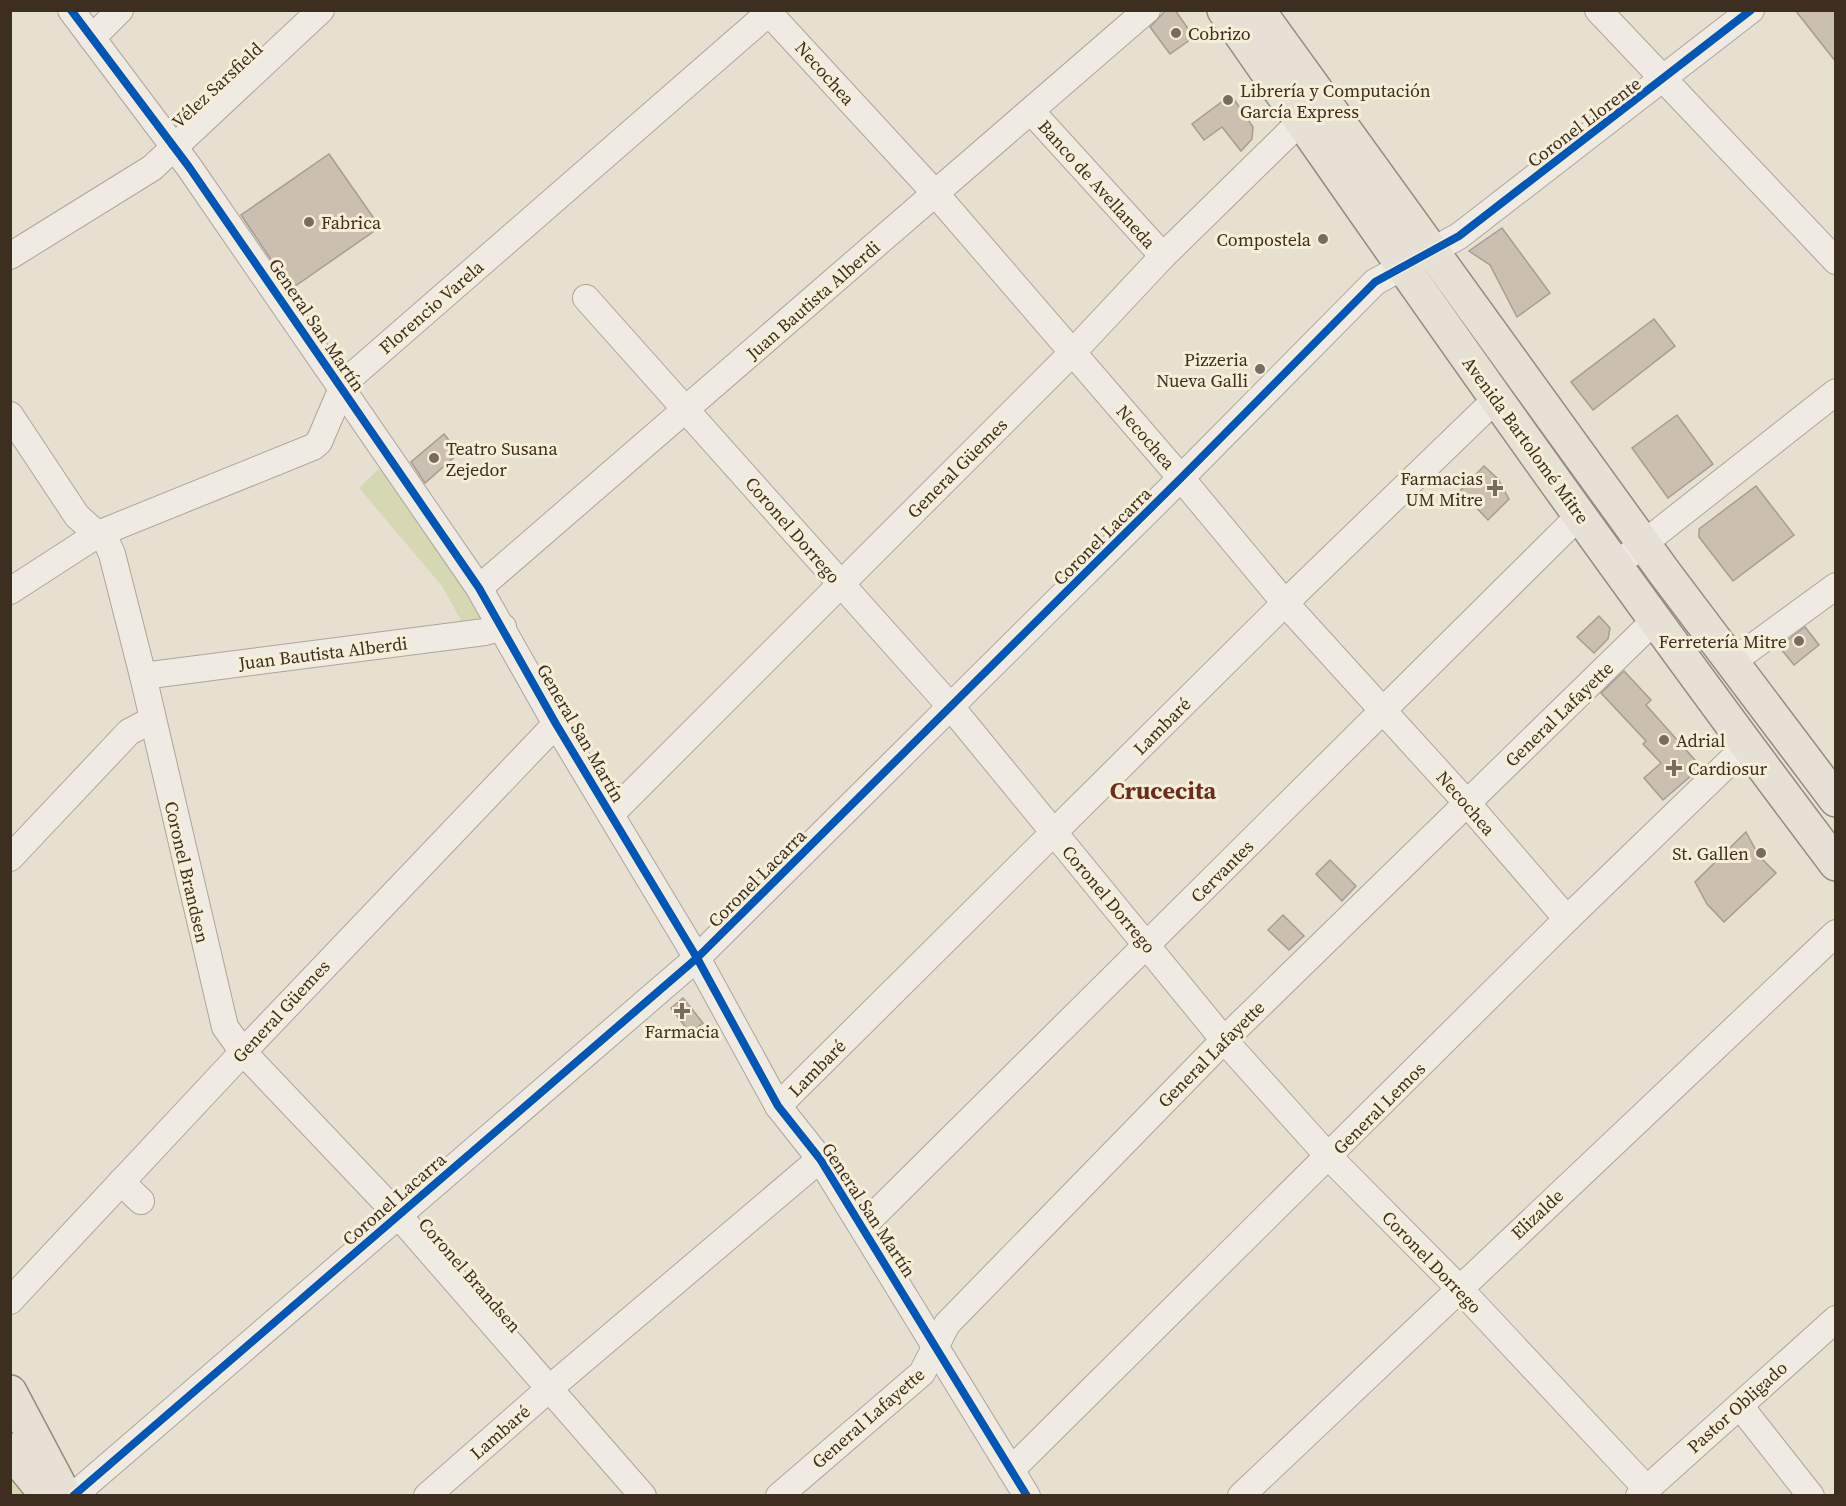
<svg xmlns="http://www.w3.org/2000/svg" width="1846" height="1506" font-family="'Source Serif 4',serif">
	<rect width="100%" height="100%" fill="#e7e0d1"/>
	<g fill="#d6d7b3">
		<polygon points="383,465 486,612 482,624 464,626 442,586 359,488"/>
		<polygon points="11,1465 36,1495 11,1495"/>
	</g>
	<g fill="#cbbfb2" stroke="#a89c90" stroke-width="1.5">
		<polygon points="1166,10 1175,10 1194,37 1170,54 1150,27"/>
		<polygon points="1795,10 1836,10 1836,62"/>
		<polygon points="1231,95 1253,127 1252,139 1241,151 1222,127 1204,140 1192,124"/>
		<polygon points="329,154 380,227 291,289 241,215"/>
		<polygon points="1502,228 1550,293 1517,317 1490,265 1469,251"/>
		<polygon points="1654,319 1675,346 1593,410 1571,382"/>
		<polygon points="1677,415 1713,464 1668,498 1632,448"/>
		<polygon points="444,434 459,453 425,483 411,462"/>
		<polygon points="1484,466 1498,479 1509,499 1488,520 1472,503 1469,507 1456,495"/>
		<polygon points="1756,486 1794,535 1733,581 1699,537 1699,529"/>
		<polygon points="1599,616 1610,628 1608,639 1594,653 1577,637"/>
		<polygon points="1805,627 1819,645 1794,665 1781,649 1781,645"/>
		<polygon points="1624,671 1651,700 1646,705 1695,760 1693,774 1663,800 1644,778 1661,763 1643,744 1646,741 1601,693"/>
		<polygon points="1746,832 1759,856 1776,873 1724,922 1707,904 1695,882"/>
		<polygon points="1330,860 1356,886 1342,901 1316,874"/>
		<polygon points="1283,915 1304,936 1289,950 1268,930"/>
		<polygon points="683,998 703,1023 690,1033 671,1008"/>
	</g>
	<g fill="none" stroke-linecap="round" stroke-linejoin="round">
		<defs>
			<g id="minor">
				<polyline points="71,10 189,167 479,588 556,724 697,958 778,1106 820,1159 1027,1496"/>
				<polyline points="1598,10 1836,261"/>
				<polyline points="769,13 935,193 1181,478 1285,603 1467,803 1567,919"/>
				<polyline points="92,38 120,10"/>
				<polyline points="1031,111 1163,256"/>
				<polyline points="10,256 152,168 321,10"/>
				<polyline points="586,298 951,707 1224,1040 1329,1157 1459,1288 1646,1488"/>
				<polyline points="10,415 77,516 107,543 112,554 143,676 225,1027 243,1052 398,1215 643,1496"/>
				<polyline points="1629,555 1836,392"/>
				<polyline points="479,588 1147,10"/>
				<polyline points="10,591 98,534 313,447 319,442 342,388 353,375 772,10"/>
				<polyline points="1732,662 1836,586"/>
				<polyline points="143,676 485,632 503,627"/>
				<polyline points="611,814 1073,352 1163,256 1301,121"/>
				<polyline points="10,858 129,732 152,720"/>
				<polyline points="778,1106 1285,603 1497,398"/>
				<polyline points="121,1182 141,1201"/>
				<polyline points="863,1226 1580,515"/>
				<polyline points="10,1301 243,1052 556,724"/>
				<polyline points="1740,1406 1811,1496"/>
				<polyline points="1011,1470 1567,919 1746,746"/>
				<polyline points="73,1496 697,958 1181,478 1375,282 1459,236 1751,10"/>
				<polyline points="427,1496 550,1388 820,1159"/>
				<polyline points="779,1496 922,1373 947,1324 1224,1040 1656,619"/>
				<polyline points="1241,1496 1836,933"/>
				<polyline points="1639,1496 1836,1319"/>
			</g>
			<g id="major">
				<path d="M1224,10C1424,298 1625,585 1836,864"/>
				<polyline points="1258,10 1664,572 1836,800"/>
				<polyline points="10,1392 65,1496"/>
				<polyline points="10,1450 36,1482 56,1494"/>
			</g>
		</defs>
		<use href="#minor" stroke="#ada599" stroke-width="28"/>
		<use href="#major" stroke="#928b80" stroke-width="36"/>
		<use href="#minor" stroke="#efebe3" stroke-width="26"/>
		<use href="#major" stroke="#e6e1d4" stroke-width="33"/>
		<defs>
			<g id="cycleway">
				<polyline points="71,10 189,167 479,588 556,724 697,958 778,1106 820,1159 1027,1496"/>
				<polyline points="73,1496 697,958 1181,478 1375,282 1459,236 1751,10"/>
			</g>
		</defs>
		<use href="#cycleway" stroke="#f7eed8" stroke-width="11"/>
		<use href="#cycleway" stroke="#0057b8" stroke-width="8"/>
	</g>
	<g fill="#786c5e" stroke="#f7eed8" stroke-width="2">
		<circle cx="1176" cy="33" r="6"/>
		<circle cx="1228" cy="100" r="6"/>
		<circle cx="309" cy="222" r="6"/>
		<circle cx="1323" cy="239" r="6"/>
		<circle cx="1260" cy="369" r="6"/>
		<circle cx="434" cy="458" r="6"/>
		<path d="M1492 479h6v6h6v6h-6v6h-6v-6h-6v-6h6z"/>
		<circle cx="1799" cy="641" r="6"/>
		<circle cx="1664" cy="740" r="6"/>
		<path d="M1671 759h6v6h6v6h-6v6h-6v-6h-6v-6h6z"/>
		<circle cx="1761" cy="853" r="6"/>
		<path d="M679 1002h6v6h6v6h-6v6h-6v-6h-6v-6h6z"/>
	</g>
	<g text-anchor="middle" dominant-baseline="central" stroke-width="6" stroke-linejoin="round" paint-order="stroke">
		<g font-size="18" fill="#3d2e20" stroke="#f7eed8" text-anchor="start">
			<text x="1188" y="33">Cobrizo</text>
			<text x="1240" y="90">Librería y Computación<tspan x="1240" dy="21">García Express</tspan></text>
			<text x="321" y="222">Fabrica</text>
			<text x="1311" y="239" text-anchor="end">Compostela</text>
			<text x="1248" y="359" text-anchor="end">Pizzeria<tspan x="1248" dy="21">Nueva Galli</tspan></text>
			<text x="446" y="448">Teatro Susana<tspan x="446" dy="21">Zejedor</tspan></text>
			<text x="1483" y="478" text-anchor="end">Farmacias<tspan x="1483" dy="21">UM Mitre</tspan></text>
			<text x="1787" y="641" text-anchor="end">Ferretería Mitre</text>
			<text x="1676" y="740">Adrial</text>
			<text x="1688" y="768">Cardiosur</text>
			<text x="1749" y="853" text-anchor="end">St. Gallen</text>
			<text x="682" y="1031" text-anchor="middle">Farmacia</text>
		</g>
		<g font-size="18" fill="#3d2e20" stroke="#f7eed8">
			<text transform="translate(825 73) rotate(48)">Necochea</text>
			<text transform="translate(217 85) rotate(-43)">Vélez Sarsfield</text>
			<text transform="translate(1584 122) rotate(-37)">Coronel Llorente</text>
			<text transform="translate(1097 184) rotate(48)">Banco de Avellaneda</text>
			<text transform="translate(813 300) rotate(-41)">Juan Bautista Alberdi</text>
			<text transform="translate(431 307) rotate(-41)">Florencio Varela</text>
			<text transform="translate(317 325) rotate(56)">General San Martín</text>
			<text transform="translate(1146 437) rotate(49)">Necochea</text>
			<text transform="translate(1526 440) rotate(54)">Avenida Bartolomé Mitre</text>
			<text transform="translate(957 468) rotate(-45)">General Güemes</text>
			<text transform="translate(793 530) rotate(49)">Coronel Dorrego</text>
			<text transform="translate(1102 536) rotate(-45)">Coronel Lacarra</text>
			<text transform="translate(323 653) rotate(-7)">Juan Bautista Alberdi</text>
			<text transform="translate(1559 714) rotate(-44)">General Lafayette</text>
			<text transform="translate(1162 726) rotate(-45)">Lambaré</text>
			<text transform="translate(581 733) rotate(60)">General San Martín</text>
			<text transform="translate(1466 803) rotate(49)">Necochea</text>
			<text transform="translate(1222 871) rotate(-45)">Cervantes</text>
			<text transform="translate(187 872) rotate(77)">Coronel Brandsen</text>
			<text transform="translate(757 878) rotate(-45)">Coronel Lacarra</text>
			<text transform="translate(1109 899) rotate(50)">Coronel Dorrego</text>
			<text transform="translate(281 1011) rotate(-47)">General Güemes</text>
			<text transform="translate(1211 1054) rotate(-45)">General Lafayette</text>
			<text transform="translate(817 1068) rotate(-45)">Lambaré</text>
			<text transform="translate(1379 1108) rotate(-45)">General Lemos</text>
			<text transform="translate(394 1199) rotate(-41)">Coronel Lacarra</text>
			<text transform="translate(869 1210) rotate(57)">General San Martín</text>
			<text transform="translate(1537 1214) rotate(-43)">Elizalde</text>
			<text transform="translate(1432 1262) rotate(46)">Coronel Dorrego</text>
			<text transform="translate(470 1275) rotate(49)">Coronel Brandsen</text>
			<text transform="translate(1737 1407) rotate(-42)">Pastor Obligado</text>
			<text transform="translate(868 1418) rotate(-41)">General Lafayette</text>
			<text transform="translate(500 1432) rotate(-41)">Lambaré</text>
		</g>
		<g font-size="24" font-weight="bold" fill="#6b2e1e" stroke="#f7eed8">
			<text x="1163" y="790">Crucecita</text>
		</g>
	</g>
	<rect width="1846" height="1506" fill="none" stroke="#3d2e20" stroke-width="24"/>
</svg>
